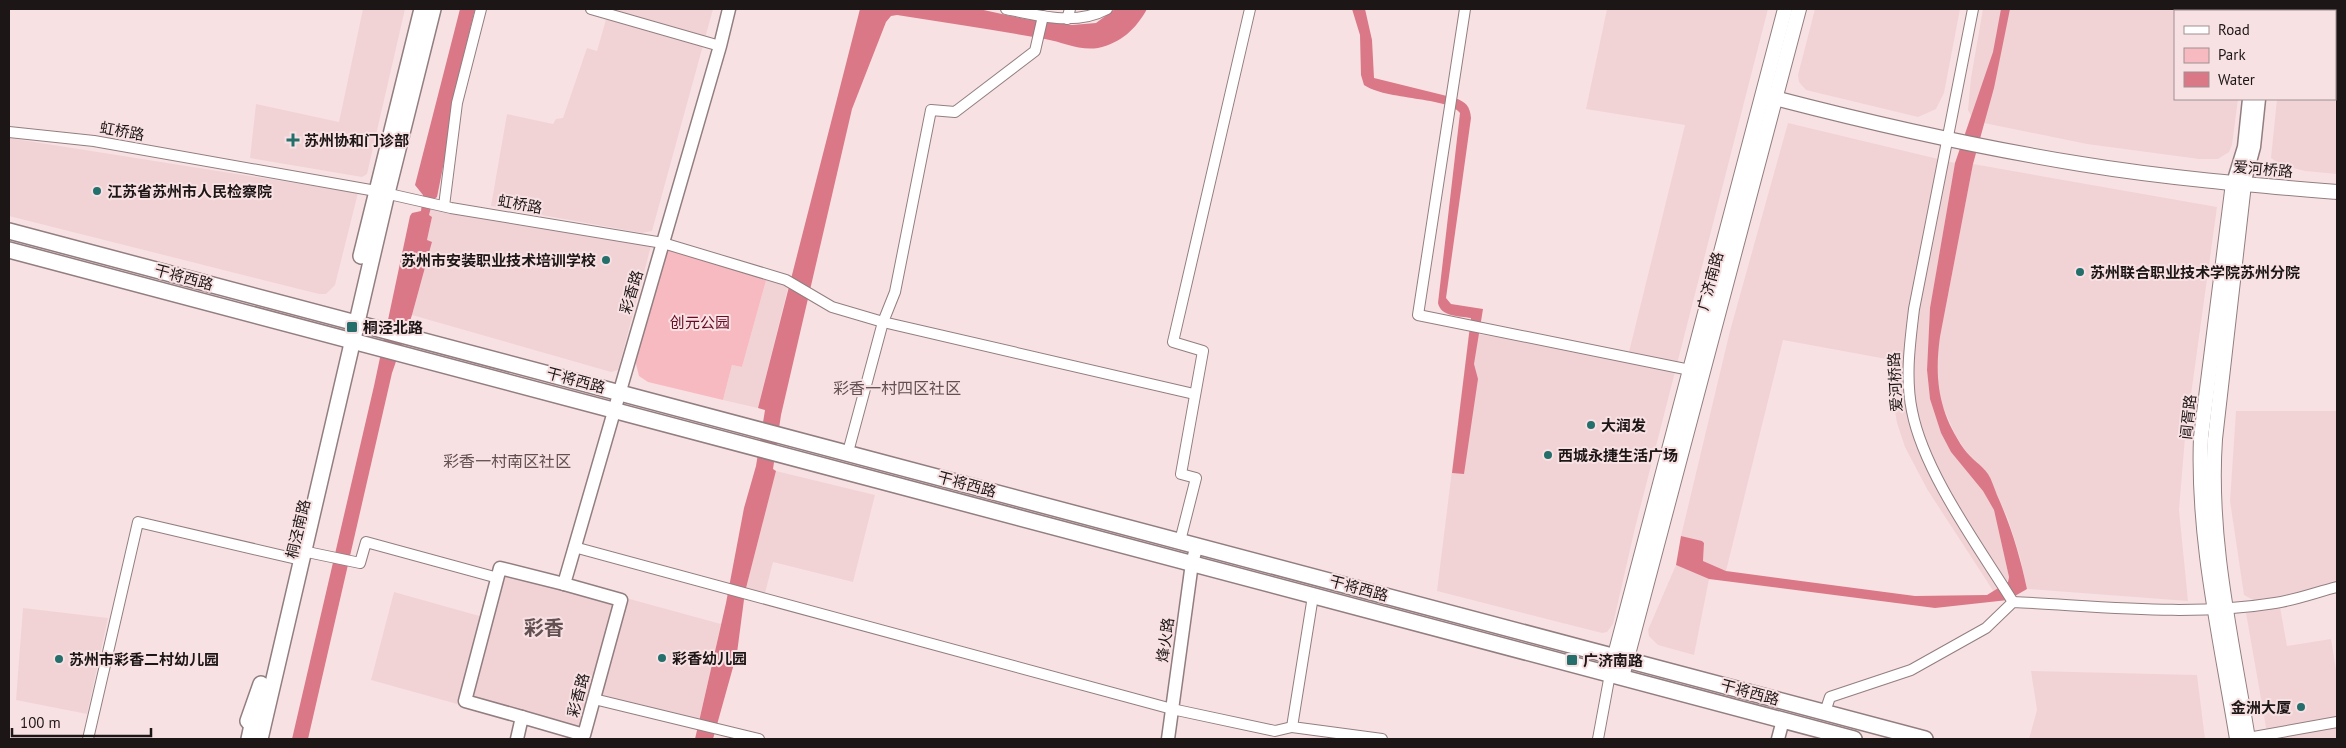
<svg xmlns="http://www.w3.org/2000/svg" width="2346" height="748" font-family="'PT Sans','Noto Sans SC',sans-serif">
	<rect width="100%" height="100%" fill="#f8e1e3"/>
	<g fill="#f1d3d6">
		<polygon points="363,9 405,9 367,174 362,177 250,158 256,104 339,122"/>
		<polygon points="609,9 713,9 652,231 642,233 491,206 507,114 553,124 556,119 563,118 587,48 597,51"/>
		<polygon points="1607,9 1768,9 1635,528 1613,624 1607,632 1602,633 1437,591 1469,333 1628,356 1685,125 1586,109"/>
		<polygon points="1815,9 1960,9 1944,93 1936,109 1918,117 1806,90 1799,82 1798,75"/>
		<polygon points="1983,9 2249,9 2248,11 2175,11 2175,99 2238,99 2232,145 2229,152 2218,159 2199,159 2087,144 1974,121 1968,110 1971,78"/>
		<polygon points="2285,9 2337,9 2337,174 2305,171 2281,165 2271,158 2277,99 2335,99 2335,11 2285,11"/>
		<polygon points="1788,123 1955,163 1930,308 1927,370 1930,399 1941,433 1951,452 1983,491 1994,510 2009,577 2006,585 1994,592 1927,489 1905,447 1897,423 1890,384 1892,360 1783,340 1726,571 1703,561 1704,544 1681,536 1730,331"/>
		<polygon points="9,138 358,193 335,285 326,294 319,294 9,216"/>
		<polygon points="1973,164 2217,207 2185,438 2179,510 2188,601 2027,589 2020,557 2008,519 1987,473 1965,450 1956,436 1942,405 1936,381 1936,365 1940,337"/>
		<polygon points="430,209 651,246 618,370 611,372 412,315 432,243 427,241 432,217 429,215"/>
		<polygon points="767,277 788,288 758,408 723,400 732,365 742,367"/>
		<polygon points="2236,411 2337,411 2337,585 2321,590 2255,601 2244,595 2230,501"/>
		<polygon points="776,471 875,495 853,582 773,562 764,597 745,592"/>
		<polygon points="498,563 721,624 699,721 600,696 589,739 583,739 371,680 394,592 483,617"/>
		<polygon points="1676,565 1709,579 1694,655 1658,645 1649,636 1648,630"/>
		<polygon points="2280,607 2287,646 2331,639 2337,676 2337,721 2267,733 2246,613"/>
		<polygon points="23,608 108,618 87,714 16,700"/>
		<polygon points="2031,671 2197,675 2205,739 2029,739 2037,710"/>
		<polygon points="2337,725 2337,739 2268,739"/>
	</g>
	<polygon fill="#f8bac1" points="667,248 767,277 742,367 732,365 723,400 648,382 639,376 635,360"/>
	<g fill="#db7887">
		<polygon points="460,9 475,9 459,74 458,92 437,197 433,200 429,215 432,217 427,240 432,242 412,315 392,373 308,739 292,739 374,386 410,216 412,213 421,211 423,195 415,185"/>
		<path d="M860,9H979L1025,19L1072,25L1096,23L1115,9H1147C1136,29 1121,43 1098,48C1079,51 1063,42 1045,39C996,30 947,23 897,15L891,16L886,22L852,109L781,415L773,469L776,471L745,592L737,653L713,739H695L726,603L744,508L756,466L765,410L758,408Z"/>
		<path d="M1352,9H1365L1372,40L1374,78L1455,98C1466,102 1470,106 1471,118L1446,298L1451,304L1483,309L1474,364L1478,379L1464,474L1452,473L1471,318C1459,316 1441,317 1438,303L1460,113C1449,97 1385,100 1364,85L1361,75L1360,35Z"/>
		<path d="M2001,9H2010L1994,88L1973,164L1940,337C1934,380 1939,413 1964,449C1971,459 1982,465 1988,474C1992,480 1994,488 1997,495C2011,526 2020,556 2027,589L2008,600L1935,608L1709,579L1676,565L1681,536L1702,541L1704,543L1703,561L1726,571L1915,596L1987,595L2008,582L2009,577L1994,510L1983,491L1951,452L1941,433L1930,399L1927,370L1930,308L1955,163L1993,52Z"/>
	</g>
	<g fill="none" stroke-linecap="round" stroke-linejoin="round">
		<defs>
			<g id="minor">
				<polyline points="591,9 720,46"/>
				<path d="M1006,9C1039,16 1076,26 1107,9"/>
				<polyline points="1465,9 1418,315 1690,370"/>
				<path d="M1973,9L1914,309C1910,343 1905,377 1912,411C1924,473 1979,547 2013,602"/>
				<polyline points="1043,16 1035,51 955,112 931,110 895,292 883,322 1194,394"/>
				<polyline points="1067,19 1070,9"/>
				<polyline points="9,132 94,141 376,191 451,208 663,243 786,280 832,307 883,322 848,452"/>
				<polyline points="444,206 457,103 481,9"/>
				<polyline points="1180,541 1196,478 1181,474 1203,351 1173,342 1250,9"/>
				<polyline points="574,547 1172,709 1275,731 1292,727"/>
				<polyline points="293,549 360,563 366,542 498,578"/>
				<polyline points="1313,596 1292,727 1382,739"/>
				<polyline points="594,699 759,739"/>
				<path d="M1825,712L1830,697L1911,670L1986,628L2013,602C2099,606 2189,617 2275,603C2296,600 2317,592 2337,587"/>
				<polyline points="2248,738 2337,722"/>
				<polyline points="88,739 138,522 301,560"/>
				<polyline points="1598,739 1610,674"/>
			</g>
			<g id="tertiary">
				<polyline points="2259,11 2259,9"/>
				<polyline points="2269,11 2269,9"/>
				<polyline points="2233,183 2244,147 2249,99"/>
				<polyline points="2244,184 2254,147 2259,99"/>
				<polyline points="522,717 465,701 500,568 564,584"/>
				<polyline points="517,739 522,717 584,735 621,600 564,584 720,46 729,9"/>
				<polyline points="1168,739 1192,563 1197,545"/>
				<polyline points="1778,739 1783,720"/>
			</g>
			<g id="secondary">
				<path d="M1767,96C1870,123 1976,147 2081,164C2166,178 2252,185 2337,192"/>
				<path d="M2233,183L2201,437C2197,539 2221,640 2237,739"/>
				<path d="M2244,184L2215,439C2208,540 2232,640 2248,739"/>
				<polyline points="1610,674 1785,9"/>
				<polyline points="1622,677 1799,9"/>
			</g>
			<g id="primary">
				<polyline points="9,231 1925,739"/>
				<polyline points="9,250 1854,739"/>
				<polyline points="361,256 422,9"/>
				<polyline points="248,721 261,684"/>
				<polyline points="249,739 255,711"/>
				<polyline points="260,739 387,193 433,9"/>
			</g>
		</defs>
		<use href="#minor" stroke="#927e80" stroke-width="12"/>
		<use href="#tertiary" stroke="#927e80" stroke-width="15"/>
		<use href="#secondary" stroke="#927e80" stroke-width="16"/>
		<use href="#primary" stroke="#927e80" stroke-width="18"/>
		<use href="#minor" stroke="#fff" stroke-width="10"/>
		<use href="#tertiary" stroke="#fff" stroke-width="12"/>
		<use href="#secondary" stroke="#fff" stroke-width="14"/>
		<use href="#primary" stroke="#fff" stroke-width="15"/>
	</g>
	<g fill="#246e6b" stroke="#f8e1e3" stroke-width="2">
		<path d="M290.5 132.5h5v5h5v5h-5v5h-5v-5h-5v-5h5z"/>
		<circle cx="97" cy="191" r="5"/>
		<circle cx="606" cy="260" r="5"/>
		<circle cx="2080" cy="272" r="5"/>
		<rect x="346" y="321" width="12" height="12" rx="2.5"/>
		<circle cx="1591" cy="425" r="5"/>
		<circle cx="1548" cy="455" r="5"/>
		<circle cx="662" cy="658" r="5"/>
		<circle cx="59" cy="659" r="5"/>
		<rect x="1566" y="654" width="12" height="12" rx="2.5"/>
		<circle cx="2301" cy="707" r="5"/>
	</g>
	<g text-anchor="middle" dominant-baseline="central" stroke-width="4" stroke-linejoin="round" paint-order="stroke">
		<g font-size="15" fill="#1d1617" stroke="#f8e1e3">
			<text transform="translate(122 131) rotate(10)">虹桥路</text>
			<text transform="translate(2263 169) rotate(5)">爱河桥路</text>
			<text transform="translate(520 204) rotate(10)">虹桥路</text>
			<text transform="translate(184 277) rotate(15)">干将西路</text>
			<text transform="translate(1710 281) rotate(-75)">广济南路</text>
			<text transform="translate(631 292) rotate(-73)">彩香路</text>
			<text transform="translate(576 380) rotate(15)">干将西路</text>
			<text transform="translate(1895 382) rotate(-93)">爱河桥路</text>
			<text transform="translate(2188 417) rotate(-84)">阊胥路</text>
			<text transform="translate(967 484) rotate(15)">干将西路</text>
			<text transform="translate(298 529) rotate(-77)">桐泾南路</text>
			<text transform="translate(1359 588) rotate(15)">干将西路</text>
			<text transform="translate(1165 640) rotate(-82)">烽火路</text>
			<text transform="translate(1750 692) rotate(15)">干将西路</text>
			<text transform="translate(578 695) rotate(-75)">彩香路</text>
		</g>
		<g font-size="15" font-weight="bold" fill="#1d1617" stroke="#f8e1e3" text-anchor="start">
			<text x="304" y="140">苏州协和门诊部</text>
			<text x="107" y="191">江苏省苏州市人民检察院</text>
			<text x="596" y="260" text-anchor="end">苏州市安装职业技术培训学校</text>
			<text x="2090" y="272">苏州联合职业技术学院苏州分院</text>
			<text x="363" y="327">桐泾北路</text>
			<text x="1601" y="425">大润发</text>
			<text x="1558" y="455">西城永捷生活广场</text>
			<text x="672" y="658">彩香幼儿园</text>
			<text x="69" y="659">苏州市彩香二村幼儿园</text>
			<text x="1583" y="660">广济南路</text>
			<text x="2291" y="707" text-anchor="end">金洲大厦</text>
		</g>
		<g font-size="15" fill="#660b26" stroke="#f8e1e3">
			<text x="700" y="322">创元公园</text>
		</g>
		<g font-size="16" fill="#635052" stroke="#f8e1e3">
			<text x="897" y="388">彩香一村四区社区</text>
			<text x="507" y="461">彩香一村南区社区</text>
		</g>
		<g font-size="20" font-weight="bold" fill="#635052" stroke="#f8e1e3">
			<text x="544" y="628">彩香</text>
		</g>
	</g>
	<rect width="2346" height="748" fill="none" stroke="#1d1617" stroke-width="20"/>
	<rect x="2174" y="10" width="162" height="90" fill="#f8e1e3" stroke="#a09091"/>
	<rect x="2184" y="26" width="25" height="8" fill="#ffffff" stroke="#a09091"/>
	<text x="2218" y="35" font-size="15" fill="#1d1617">Road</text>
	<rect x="2184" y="48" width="25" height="15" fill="#f8bac1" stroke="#a09091"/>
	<text x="2218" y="60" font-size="15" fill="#1d1617">Park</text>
	<rect x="2184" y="72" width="25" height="15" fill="#db7887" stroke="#a09091"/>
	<text x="2218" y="85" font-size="15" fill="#1d1617">Water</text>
	<path d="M12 728v8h139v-8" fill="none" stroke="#1d1617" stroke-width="2.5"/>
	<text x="20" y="728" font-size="15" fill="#1d1617" stroke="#f8e1e3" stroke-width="4" paint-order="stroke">100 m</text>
</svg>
